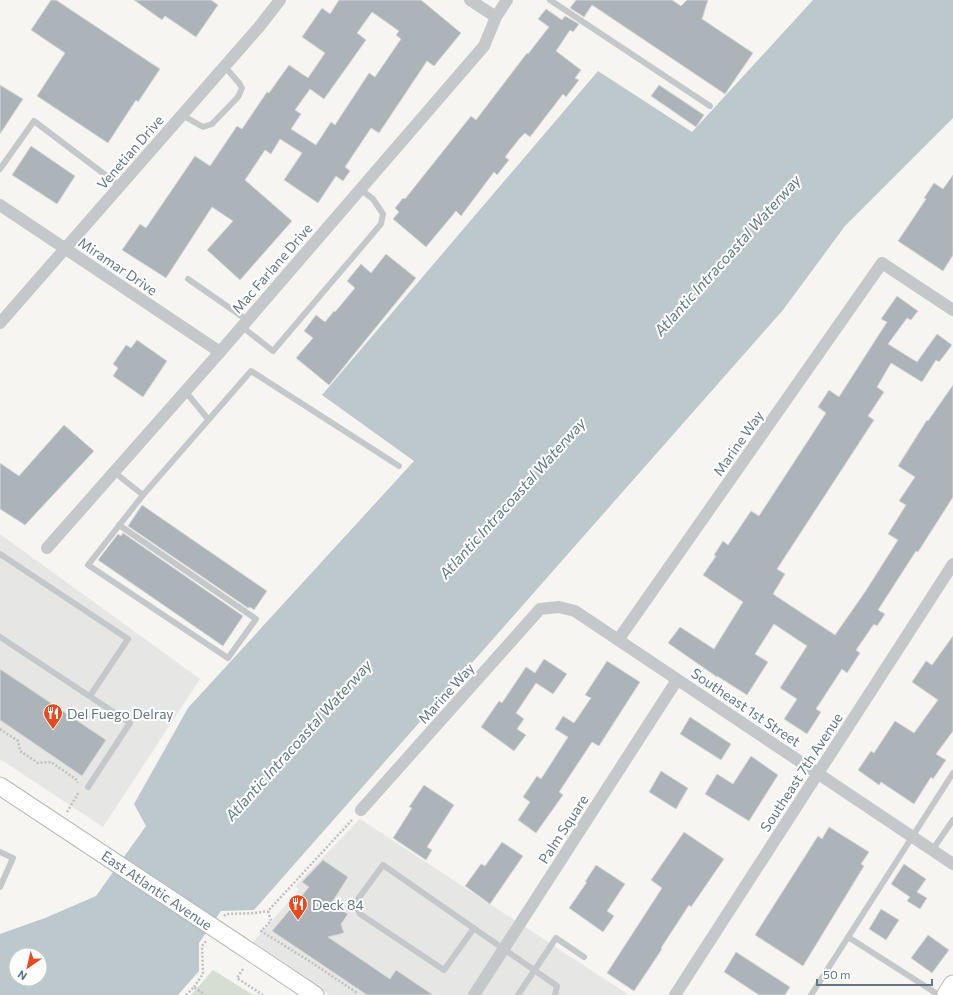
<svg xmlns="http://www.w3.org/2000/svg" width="953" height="995" font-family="Commissioner,sans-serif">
	<rect width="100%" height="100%" fill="#f6f5f1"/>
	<g fill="#e6e7e5">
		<polygon points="0,534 200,679 103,827 0,759"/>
		<polygon points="360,819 629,995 329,995 251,944 299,890 295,886"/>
	</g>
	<polygon fill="#d6ddd2" points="213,970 253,995 191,995"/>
	<path fill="#bcc8cc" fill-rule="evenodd" d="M813,0H953V118L845,226L783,310L254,910L221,911L199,943V971L178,995H0V934L45,918L96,896L146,826L134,804L188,708L414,461L322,395L598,71L692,132ZM16,955H40V979H16Z"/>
	<g fill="#acb4b9" stroke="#d7d7d4" fill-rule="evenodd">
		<polygon points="51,0 56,0 160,69 138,102 136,100 108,143 37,96 65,53 31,30"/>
		<polygon points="134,0 211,0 218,5 196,37 165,16 162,20"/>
		<path d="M339,0H421L461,33L434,66L427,61L379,133L371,128L345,167L350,171L343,181L336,176L318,203L284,180L302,153L280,139L271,154L265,150L245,180L292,221L240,280L207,250L233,221L212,207L166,278L122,250L140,224L146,228L195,156L210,166L237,126L242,129L267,92L269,93L289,65L308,78L325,53L302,37L322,8L330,14ZM372,12L399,31L396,35L401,39L375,77L369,73L335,125L331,122L316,145L291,129L301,114L295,110L310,89L324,99L366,40L357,33Z"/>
		<polygon points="576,0 672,0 681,6 687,0 708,0 702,19 753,53 725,94 592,5 584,17 570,8"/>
		<polygon points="546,9 562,20 565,16 579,24 573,32 570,30 556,51 581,70 575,78 579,80 566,97 563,94 530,137 525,133 520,138 505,157 509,160 497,175 494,172 461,216 456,211 426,247 393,219 399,212 395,208 403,198 405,199 471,116 476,120 527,53 528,54 549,27 538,19"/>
		<polygon points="0,85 23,99 0,134"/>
		<polygon points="659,85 704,115 696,127 651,96"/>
		<polygon points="31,146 75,176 57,204 12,175"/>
		<polygon points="953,175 953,255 943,271 898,241 926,199 924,198 934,183 943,189"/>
		<polygon points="386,254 416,278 329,385 296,358 313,338 304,331 316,315 325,322 334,311 335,312 355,288 347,281 361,264 371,273"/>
		<polygon points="897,296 918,311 911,320 907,318 888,344 917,362 937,334 952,345 939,362 936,360 922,382 891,363 877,387 884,392 868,416 874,420 777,569 785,574 773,594 835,635 865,592 898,540 888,534 906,505 899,501 915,477 898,466 927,420 928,421 953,385 953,497 918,552 916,551 878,610 885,614 877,626 874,624 856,650 860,653 847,673 842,669 816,709 821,712 807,734 784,719 797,699 780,688 807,646 774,624 755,654 768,662 747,695 717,676 717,677 668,643 680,627 714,649 743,602 703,575 716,556 714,555 723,541 728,545 751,511 759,516 826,413 818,407 829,390 839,397 887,322 881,319"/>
		<polygon points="137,340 167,361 143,397 113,376 118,368 113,364 126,345 131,348"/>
		<polygon points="64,425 94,451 25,525 0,509 0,463 19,476"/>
		<polygon points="142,505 267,591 254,610 250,607 248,608 128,526"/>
		<polygon points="123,533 243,616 223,646 98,560 118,534 121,536"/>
		<polygon points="953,636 953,731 936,754 946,760 933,779 931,777 914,804 881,782 879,785 858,770 871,751 874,753 895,721 914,733 938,700 912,682 926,661 932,665"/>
		<polygon points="544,659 567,674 553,694 536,683 516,713 524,719 517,729 526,735 514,751 481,727 499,701 502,703 526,667 535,673"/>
		<polygon points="607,661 640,682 599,746 592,742 559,792 563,795 536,833 518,820 530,802 523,797 537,776 541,779 568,737 555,729 563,716 574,723 591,698 585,695"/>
		<polygon points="0,669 106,740 82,776 0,720"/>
		<polygon points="690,717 731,744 721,760 680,734"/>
		<polygon points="751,756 778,775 749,821 705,794 717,774 733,784"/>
		<polygon points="661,771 688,788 676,809 649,792"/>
		<polygon points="424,785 454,805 427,847 432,850 426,860 393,838 412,808 409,807"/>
		<polygon points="829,827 869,852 861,864 864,866 803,966 755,935 818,836 822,839"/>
		<polygon points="684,832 724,859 691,907 689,905 661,948 662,949 634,991 607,973 662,888 651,880"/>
		<polygon points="502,842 523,856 490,904 465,886 481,864 485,866"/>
		<polygon points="323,860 348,877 331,904 348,914 341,924 344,933 328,937 390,979 396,970 433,995 367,995 272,931 309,887 302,882"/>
		<polygon points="904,864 926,879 917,892 927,898 920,909 907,901 910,897 891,884"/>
		<polygon points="596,865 625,884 607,911 614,916 603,932 569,908 587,882 585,882"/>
		<polygon points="881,909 899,920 886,940 869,929"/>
		<polygon points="928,935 949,950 932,973 911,958"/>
		<polygon points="736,952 790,987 785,995 759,995 724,972"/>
	</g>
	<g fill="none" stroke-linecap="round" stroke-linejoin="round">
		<defs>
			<g id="secondary">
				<polyline points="0,786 92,847"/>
				<polyline points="240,945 315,995"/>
			</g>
			<polyline id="primary" points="947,995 953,985"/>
		</defs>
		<use href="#secondary" stroke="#b4babe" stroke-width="19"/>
		<use href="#primary" stroke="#b5babd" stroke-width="21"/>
		<g stroke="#bec0c2" stroke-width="2.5" stroke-dasharray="2 2" stroke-linecap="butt">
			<polyline points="0,729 18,741 20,751 38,763 51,762 77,780 78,783"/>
			<polyline points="67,812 79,792"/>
			<polyline points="352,820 268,911 271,921 261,931 311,962 357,993"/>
			<polyline points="224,916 226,914 255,913 268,911"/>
			<polyline points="243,969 237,978 263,995"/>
			<polyline points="194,987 203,974 202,946 206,941"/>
			<polyline points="186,995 194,987 205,995"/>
		</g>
		<g stroke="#c5c8cb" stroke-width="6">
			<polyline points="550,0 710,106"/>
			<polyline points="182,115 203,127 212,124 238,97 242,88 239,83 225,67"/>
			<polyline points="0,169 34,121 120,186"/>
			<polyline points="188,279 247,320"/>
			<polyline points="241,326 273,351 381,224 383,214 373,199 360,189"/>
			<polyline points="185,391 208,419"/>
			<polyline points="114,472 143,495"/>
			<polyline points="119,525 256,619 228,658 88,565 143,495 251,371 399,466"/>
			<polyline points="0,554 128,639 90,696"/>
			<polyline points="0,637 130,723 88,787"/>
			<polyline points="933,849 953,820"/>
			<polyline points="0,852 13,858 0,887"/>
			<path d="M474,928L444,970L360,914L355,903L383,865C441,905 499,945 557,986L555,995"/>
			<polyline points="848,937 939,995"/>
			<polyline points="518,995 556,938 584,957"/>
			<polyline points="811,995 953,773"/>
		</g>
		<g stroke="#c5c8cb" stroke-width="12">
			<polyline points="470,0 496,17"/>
			<polyline points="0,205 220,352"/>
			<polyline points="0,323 259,27 280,0"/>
			<polyline points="47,548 220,352 484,46 496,17 507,0"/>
			<polyline points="618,640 882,263 953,310"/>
			<polyline points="361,810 540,609 559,607 575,611 953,864"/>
			<polyline points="474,995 677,680"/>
			<polyline points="675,995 953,564"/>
		</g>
		<use href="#secondary" stroke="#fff" stroke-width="17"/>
		<use href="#primary" stroke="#fff" stroke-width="19"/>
		<defs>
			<polyline id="secondary-bridge" points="92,847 240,945"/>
		</defs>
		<use href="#secondary-bridge" stroke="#b4babe" stroke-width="19" stroke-linecap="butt"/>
		<use href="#secondary-bridge" stroke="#fff" stroke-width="17"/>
	</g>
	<defs>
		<symbol id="restaurant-pin" viewBox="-11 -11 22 30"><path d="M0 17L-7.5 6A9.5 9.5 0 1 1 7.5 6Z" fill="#e84a1f" stroke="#fff"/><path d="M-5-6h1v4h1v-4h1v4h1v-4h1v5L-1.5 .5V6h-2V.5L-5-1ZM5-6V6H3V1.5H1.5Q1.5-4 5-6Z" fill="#fff"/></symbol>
	</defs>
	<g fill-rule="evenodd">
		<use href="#restaurant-pin" x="42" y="702" width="22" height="30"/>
		<use href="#restaurant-pin" x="287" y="893" width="22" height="30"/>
	</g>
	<g text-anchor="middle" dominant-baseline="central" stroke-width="4" stroke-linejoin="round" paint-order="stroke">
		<g font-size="14" fill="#637684" stroke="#fff">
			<text transform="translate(130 152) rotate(-49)">Venetian Drive</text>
			<text transform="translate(118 266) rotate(34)">Miramar Drive</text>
			<text transform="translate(272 268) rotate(-49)">Mac Farlane Drive</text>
			<text transform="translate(738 443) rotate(-55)">Marine Way</text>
			<text transform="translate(446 693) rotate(-48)">Marine Way</text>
			<text transform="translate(746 707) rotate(34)">Southeast 1st Street</text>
			<text transform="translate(801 772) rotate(-57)">Southeast 7th Avenue</text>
			<text transform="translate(563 829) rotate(-57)">Palm Square</text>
			<text transform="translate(157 890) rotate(34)">East Atlantic Avenue</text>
		</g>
		<g font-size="14" fill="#637684" stroke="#fff" text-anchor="start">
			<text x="67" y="713">Del Fuego Delray</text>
			<text x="312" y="904">Deck 84</text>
		</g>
		<g font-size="15" font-style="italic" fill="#5f7881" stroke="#fff">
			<text transform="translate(727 255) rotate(-48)">Atlantic Intracoastal Waterway</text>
			<text transform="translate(512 498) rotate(-48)">Atlantic Intracoastal Waterway</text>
			<text transform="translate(298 740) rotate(-48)">Atlantic Intracoastal Waterway</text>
		</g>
	</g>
	<g transform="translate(28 967) rotate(214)"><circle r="19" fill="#ffffff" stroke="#c1c8ce"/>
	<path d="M0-3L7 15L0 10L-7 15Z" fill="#e84a1f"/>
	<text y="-6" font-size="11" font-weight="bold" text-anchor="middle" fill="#637684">N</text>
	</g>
	<path d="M817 979v6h115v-6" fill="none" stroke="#637684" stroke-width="2"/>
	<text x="823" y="979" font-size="12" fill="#637684" stroke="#ffffff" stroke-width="3" paint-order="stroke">50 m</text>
</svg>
